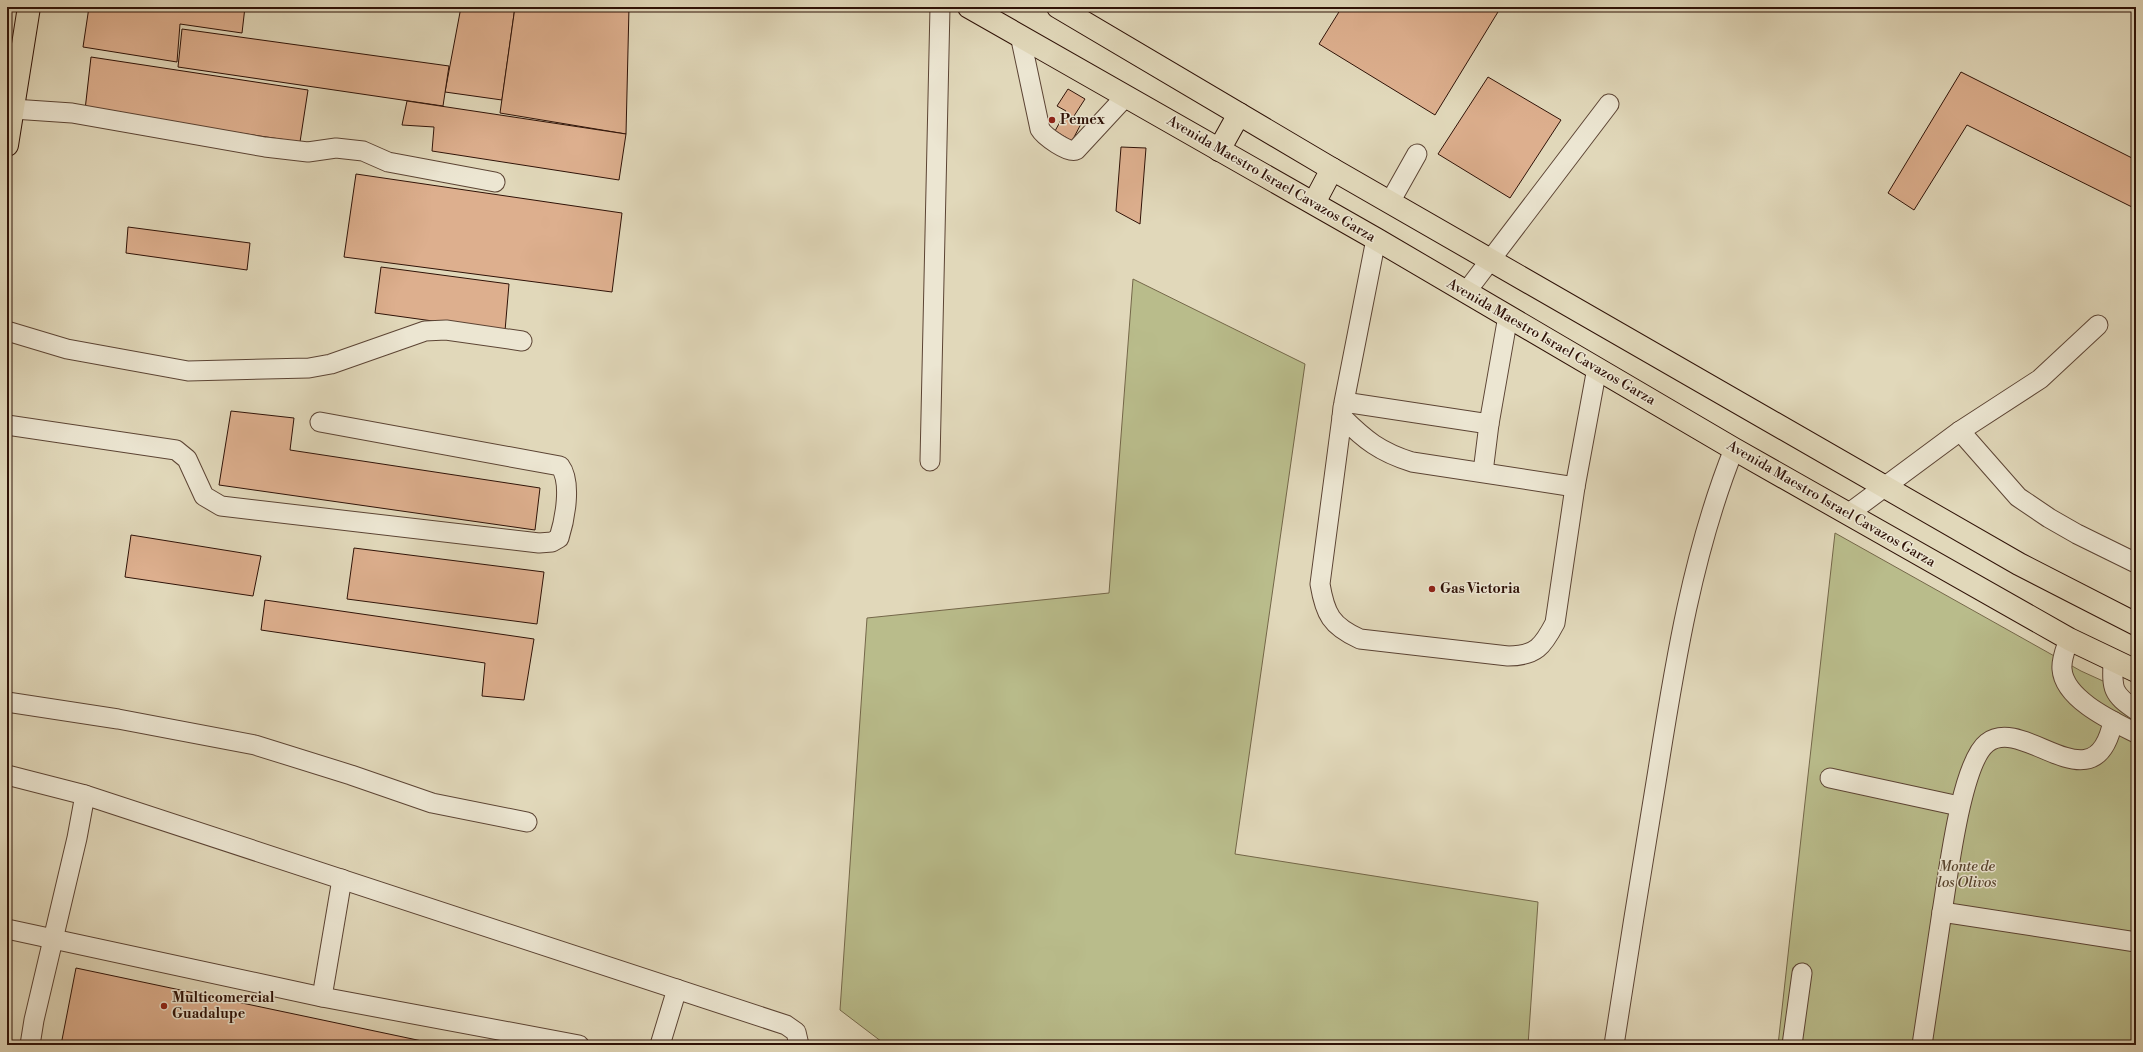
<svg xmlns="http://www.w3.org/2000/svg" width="2143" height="1052" font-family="'Libre Bodoni',serif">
	<rect width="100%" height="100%" fill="#e1d8ba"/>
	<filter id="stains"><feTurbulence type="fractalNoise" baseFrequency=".005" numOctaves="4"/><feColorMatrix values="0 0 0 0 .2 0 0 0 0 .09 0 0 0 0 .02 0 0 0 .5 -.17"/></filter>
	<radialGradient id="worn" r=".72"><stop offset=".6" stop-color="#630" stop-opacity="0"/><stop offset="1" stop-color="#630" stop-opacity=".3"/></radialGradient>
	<g fill="#b9bc8b" stroke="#746749">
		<polygon points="1133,279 1305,364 1235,854 1538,902 1528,1045 886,1045 840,1010 867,618 1109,593"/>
		<polygon points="1835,533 2081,671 2136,696 2136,1045 1778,1045"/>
	</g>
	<g fill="#ddaf8e" stroke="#2f1207">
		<polygon points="89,7 245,7 242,33 180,24 177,62 83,47"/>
		<polygon points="461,7 515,7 502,100 445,92"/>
		<polygon points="515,7 629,7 626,134 500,113"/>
		<polygon points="1342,7 1501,7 1435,115 1319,44"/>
		<polygon points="182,29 449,66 443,106 178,67"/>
		<polygon points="91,57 308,90 300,142 85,110"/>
		<polygon points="1961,72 2136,160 2136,209 1967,125 1914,210 1888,193"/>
		<polygon points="1488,77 1561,120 1510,198 1438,154"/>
		<polygon points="1068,89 1085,99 1074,116 1082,122 1072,141 1055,131 1066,111 1057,106"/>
		<polygon points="407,101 626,134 619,180 432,151 434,127 402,125"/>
		<polygon points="1121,147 1146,148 1140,224 1116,211"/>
		<polygon points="356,174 622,213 612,292 344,257"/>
		<polygon points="128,227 250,243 247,270 126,253"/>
		<polygon points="381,267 509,284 505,331 375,313"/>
		<polygon points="231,411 294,418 290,450 540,488 535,530 219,485"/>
		<polygon points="131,535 261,556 253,596 125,577"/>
		<polygon points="354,548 544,572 537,624 347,599"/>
		<polygon points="265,600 534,639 524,700 482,696 485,663 261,630"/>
		<polygon points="76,968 441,1045 61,1045"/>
	</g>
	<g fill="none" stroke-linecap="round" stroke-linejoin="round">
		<defs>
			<g id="minor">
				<path d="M1020,35L1040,129C1044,136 1069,154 1076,150L1126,96"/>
				<polyline points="7,110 13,109 72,113 265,147 308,152 336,148 363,151 388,162 495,182"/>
				<polyline points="1390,202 1417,154"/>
				<polyline points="1376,239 1344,402 1489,424 1508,316"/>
				<polyline points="1466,292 1609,104"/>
				<polyline points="7,331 67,349 188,371 309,368 331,364 425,331 446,330 522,341"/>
				<path d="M1343,407L1342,417C1365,440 1380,452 1412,462L1575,487L1597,368"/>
				<path d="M1342,417L1320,584C1325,614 1331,626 1360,639L1508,656C1536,656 1543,646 1555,623L1575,487"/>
				<path d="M7,425L176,450L187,459L204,496L221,506L539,543L552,542L559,538C565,519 572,482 560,466L320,422"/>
				<polyline points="1960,431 2018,497 2049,518 2077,534 2136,563"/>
				<polyline points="930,461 940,7"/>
				<polyline points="1483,472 1489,424"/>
				<polyline points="1848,514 1960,431 2040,379 2098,325"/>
				<path d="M2069,639C2066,648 2061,659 2062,669C2064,699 2112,721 2136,733"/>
				<path d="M2113,661C2112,689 2112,694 2136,710"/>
				<polyline points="7,702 118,719 255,745 351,775 432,803 527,822"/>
				<polyline points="7,775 85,795 786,1025 796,1032 799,1045"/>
				<polyline points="1830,778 1959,806"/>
				<path d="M1942,912C1948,877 1961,763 1987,743C2024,714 2095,810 2113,721"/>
				<polyline points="7,929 322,997 579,1045"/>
				<polyline points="322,997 342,879"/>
				<polyline points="30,1045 34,1020 77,838 85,795"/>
				<polyline points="660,1045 677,989"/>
				<path d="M1614,1045C1628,953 1643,862 1658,770C1675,662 1693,551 1734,449"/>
				<polyline points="1792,1045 1802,973"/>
				<polyline points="1922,1045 1942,912 2136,942"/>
			</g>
			<g id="major">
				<polyline points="969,7 1376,239 1734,449 2069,639 2136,671"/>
				<polyline points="1058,7 1332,169 2019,564 2136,624"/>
				<polyline points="7,145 29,7"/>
				<polyline points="1219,150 1239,114"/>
				<polyline points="1314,203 1332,169"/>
			</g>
		</defs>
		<use href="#minor" stroke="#5c4434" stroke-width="21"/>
		<use href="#major" stroke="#2f1207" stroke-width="24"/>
		<use href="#minor" stroke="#ece6d2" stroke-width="19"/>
		<use href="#major" stroke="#e1d8ba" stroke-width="22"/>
	</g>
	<g fill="#8f2418" stroke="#ece6d2" stroke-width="1.5">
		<circle cx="1052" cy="120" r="4"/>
		<circle cx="1432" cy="589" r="4"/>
		<circle cx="164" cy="1006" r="4"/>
	</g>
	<g text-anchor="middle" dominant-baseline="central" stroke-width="3" stroke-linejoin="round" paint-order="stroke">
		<g font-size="14" font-weight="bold" fill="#2f1207" stroke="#ece6d2" text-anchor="start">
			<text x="1060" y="120">Pemex</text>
			<text x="1440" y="589">Gas Victoria</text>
			<text x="172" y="998">Multicomercial<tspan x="172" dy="16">Guadalupe</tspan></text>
		</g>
		<g font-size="14" fill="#2f1207" stroke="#ece6d2">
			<text transform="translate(1271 179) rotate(30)">Avenida Maestro Israel Cavazos Garza</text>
			<text transform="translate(1551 342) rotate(30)">Avenida Maestro Israel Cavazos Garza</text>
			<text transform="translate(1831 504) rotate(30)">Avenida Maestro Israel Cavazos Garza</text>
		</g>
		<g font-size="14" font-style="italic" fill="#58452f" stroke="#ece6d2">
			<text x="1967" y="867">Monte de<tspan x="1967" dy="16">los Olivos</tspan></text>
		</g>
	</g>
	<rect width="2143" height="1052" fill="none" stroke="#e1d8ba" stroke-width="24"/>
	<rect x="8" y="8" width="2127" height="1036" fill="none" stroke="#2f1207" stroke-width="2"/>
	<rect x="12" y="12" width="2119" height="1028" fill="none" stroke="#2f1207"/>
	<rect width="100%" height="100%" filter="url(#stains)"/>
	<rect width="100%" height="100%" fill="url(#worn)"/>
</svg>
